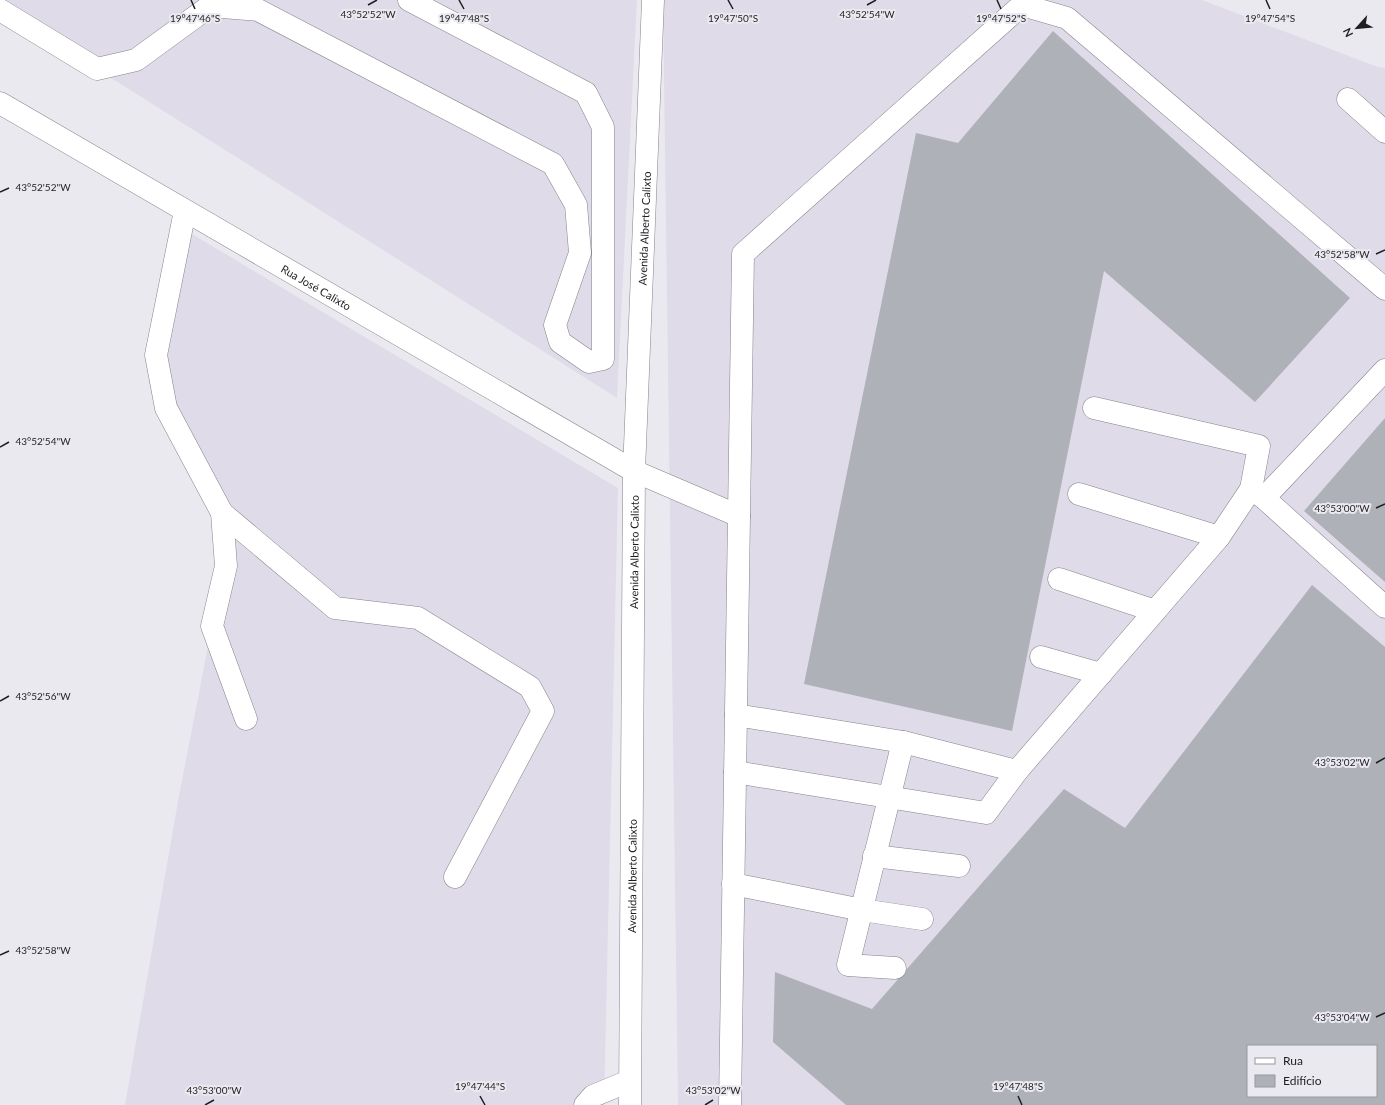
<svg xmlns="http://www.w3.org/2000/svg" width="1385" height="1105" font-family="Lato,sans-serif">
	<rect width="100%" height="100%" fill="#ebe9f0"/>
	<g fill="#dfdbe9" fill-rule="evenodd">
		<polygon points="0,0 637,0 617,398 97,69"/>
		<path d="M663,0H1202L1378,67L1385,68V1105H678ZM1248,1046H1376V1096H1248Z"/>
		<polygon points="182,228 618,488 604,1105 125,1105 178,801 212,626 222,513 166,408 156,355"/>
	</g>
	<g fill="#afb1b8" fill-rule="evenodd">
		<polygon points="1053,31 1350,298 1255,402 1104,271 1012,731 804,684 916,133 958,143"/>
		<polygon points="1385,418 1385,582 1304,511"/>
		<path d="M1312,585L1385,647V1105H846L773,1042L775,972L872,1009L1064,789L1125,828ZM1248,1046H1376V1096H1248Z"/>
	</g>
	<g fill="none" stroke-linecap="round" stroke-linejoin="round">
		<defs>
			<g id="minor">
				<polyline points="1022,5 1067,18 1385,289"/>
				<polyline points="0,10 97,69 136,60 210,6 258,10 553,164 576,205 580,253 555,325 560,342 589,362 603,359 603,127 586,93 409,0"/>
				<polyline points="1348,99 1385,132"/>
				<path id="s1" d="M0,103L634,471L739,516"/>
				<polyline points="185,211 156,355 166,408 222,513 226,566 212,626 246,719"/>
				<polyline points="1385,370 1264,498 1385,607"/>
				<polyline points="1094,408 1259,446 1251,489 1264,498"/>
				<polyline points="1079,494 1219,537 1251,489"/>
				<polyline points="222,513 335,608 418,618 530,687 543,711 455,877"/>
				<polyline points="1059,579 1155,611"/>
				<polyline points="1041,657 1101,674"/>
				<polyline points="736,715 903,742 1017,771"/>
				<polyline points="735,772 986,813 1017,771 1219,537"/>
				<polyline points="874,856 959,866"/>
				<polyline points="733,884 862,910 922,919"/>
				<polyline points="895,968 848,965 903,742"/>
				<polyline points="585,1105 593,1096 629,1081"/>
				<path id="s2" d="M630,1105L634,471L653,0"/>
				<polyline points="730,1105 743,254 1022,5 1022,0"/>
			</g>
		</defs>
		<use href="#minor" stroke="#858389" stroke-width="23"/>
		<use href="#minor" stroke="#fff" stroke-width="22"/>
	</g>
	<path fill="none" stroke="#1f1e21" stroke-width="1.5" d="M191,0L195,9M459,0L464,9M728,0L733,9M997,0L1001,9M1266,0L1270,9M368,5L377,0M867,5L876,0M0,192L9,188M1376,254L1385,250M0,447L9,442M1376,508L1385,504M0,701L9,696M1376,763L1385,758M0,955L9,951M1376,1017L1385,1013M480,1096L485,1105M1018,1096L1022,1105M205,1105L214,1100M705,1105L713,1100"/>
	<g text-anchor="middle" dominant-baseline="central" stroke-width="4" stroke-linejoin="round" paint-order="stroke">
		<g font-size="11" fill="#1f1e21" stroke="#ebe9f0">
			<text stroke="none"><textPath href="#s2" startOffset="877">Avenida Alberto Calixto</textPath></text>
			<text stroke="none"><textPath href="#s1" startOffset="366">Rua José Calixto</textPath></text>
			<text stroke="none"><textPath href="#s2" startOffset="553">Avenida Alberto Calixto</textPath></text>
			<text stroke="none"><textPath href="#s2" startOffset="229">Avenida Alberto Calixto</textPath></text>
		</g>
	</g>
	<g font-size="10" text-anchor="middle" fill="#1f1e21" stroke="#ebe9f0" stroke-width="4" stroke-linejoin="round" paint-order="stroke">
		<text x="368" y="18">43°52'52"W</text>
		<text x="867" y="18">43°52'54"W</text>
		<text x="195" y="22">19°47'46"S</text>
		<text x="464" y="22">19°47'48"S</text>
		<text x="733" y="22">19°47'50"S</text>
		<text x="1001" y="22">19°47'52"S</text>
		<text x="1270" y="22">19°47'54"S</text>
		<text x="43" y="191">43°52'52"W</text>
		<text x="1342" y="258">43°52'58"W</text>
		<text x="43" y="445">43°52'54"W</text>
		<text x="1342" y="512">43°53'00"W</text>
		<text x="43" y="700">43°52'56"W</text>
		<text x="1342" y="766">43°53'02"W</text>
		<text x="43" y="954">43°52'58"W</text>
		<text x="1342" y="1021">43°53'04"W</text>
		<text x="480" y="1090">19°47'44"S</text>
		<text x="1018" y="1090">19°47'48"S</text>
		<text x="214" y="1094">43°53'00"W</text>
		<text x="713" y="1094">43°53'02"W</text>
	</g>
	<rect x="1247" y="1045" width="130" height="52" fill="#ebe9f0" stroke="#99989d"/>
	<rect x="1255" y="1058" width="20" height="6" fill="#ffffff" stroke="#99989d"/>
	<text x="1283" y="1065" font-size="12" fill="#1f1e21">Rua</text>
	<rect x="1255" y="1075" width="20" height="12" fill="#afb1b8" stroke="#99989d"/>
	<text x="1283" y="1085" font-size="12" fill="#1f1e21">Edifício</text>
	<g transform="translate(1357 28) rotate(243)" stroke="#ebe9f0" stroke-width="3" paint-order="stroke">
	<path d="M0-3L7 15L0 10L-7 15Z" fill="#1f1e21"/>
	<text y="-6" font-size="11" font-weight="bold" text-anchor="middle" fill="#1f1e21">N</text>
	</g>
</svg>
